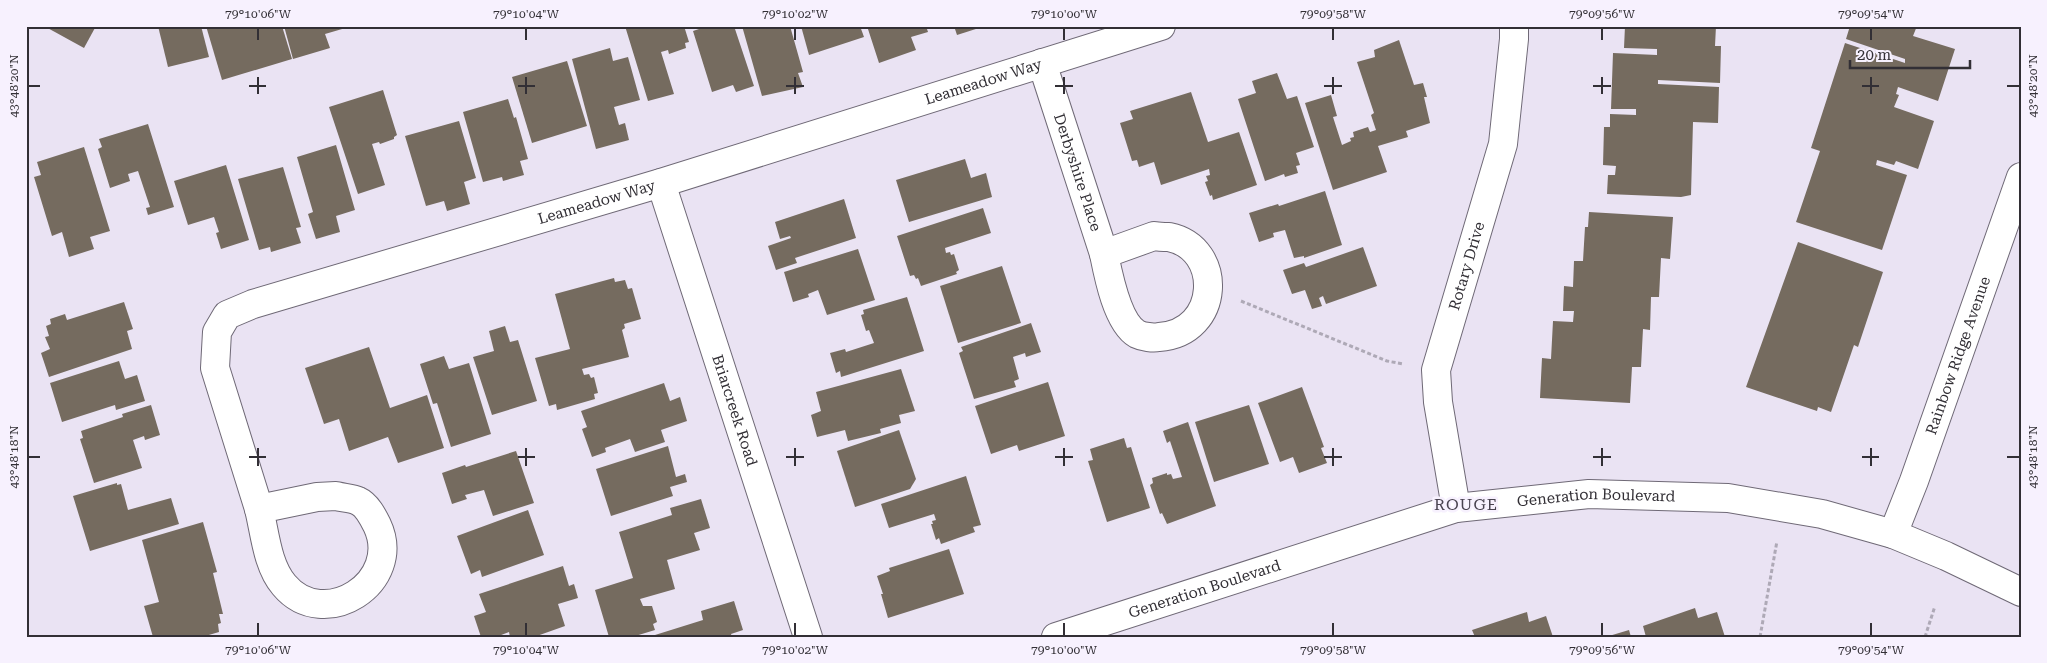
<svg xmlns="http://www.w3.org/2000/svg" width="2047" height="663" font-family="'Roboto Serif',serif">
	<rect width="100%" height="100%" fill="#eae3f3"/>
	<g fill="#756b5f">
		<polygon points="44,26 96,26 84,48"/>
		<polygon points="158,26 201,26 209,57 168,67"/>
		<polygon points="206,26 282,26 292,59 222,80"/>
		<polygon points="284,26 348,26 349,27 325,34 330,48 293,59"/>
		<polygon points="625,26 684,26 689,42 685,43 686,48 669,54 668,50 661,52 674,94 648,101"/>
		<polygon points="708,26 734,26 754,86 736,92 733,85 712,92 693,31"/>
		<polygon points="742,26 790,26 803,72 798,73 803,87 762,96"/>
		<polygon points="801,26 860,26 864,37 809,55"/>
		<polygon points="867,26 926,26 928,32 911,37 916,50 879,63"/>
		<polygon points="954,26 979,26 979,28 957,35"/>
		<polygon points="1625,26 1716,26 1715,46 1721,46 1720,83 1658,80 1658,84 1719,87 1718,123 1693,122 1691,195 1681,197 1607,194 1608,175 1615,175 1616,166 1603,165 1604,127 1610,127 1610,114 1636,115 1636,109 1611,109 1613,53 1657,55 1657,49 1624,48"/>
		<polygon points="1850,26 1917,26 1913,36 1955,49 1938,101 1898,87 1896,94 1899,95 1894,107 1934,121 1918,169 1896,161 1894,165 1877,160 1876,165 1907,175 1882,250 1796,222 1820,151 1811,148 1845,43 1905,63 1905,59 1846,39"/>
		<polygon points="1399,40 1414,85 1423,83 1427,97 1424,97 1430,123 1406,131 1408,137 1378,146 1387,172 1333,190 1305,103 1331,95 1337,116 1333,117 1342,145 1351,141 1350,138 1354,137 1353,132 1368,127 1370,132 1376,130 1371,115 1374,113 1357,62 1375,57 1374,50"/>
		<polygon points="610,48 613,61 628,57 640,100 614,107 619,125 625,123 629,140 596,149 572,59"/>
		<polygon points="567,61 587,126 532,143 512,77"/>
		<polygon points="1277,73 1287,99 1297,96 1314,147 1296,153 1300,165 1296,166 1298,173 1285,177 1284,174 1265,181 1238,99 1256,93 1252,81"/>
		<polygon points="383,90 397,135 394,137 394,139 380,144 379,142 372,144 385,185 358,194 329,107"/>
		<polygon points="1191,92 1208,142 1239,132 1257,185 1213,200 1212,195 1210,196 1205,182 1208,181 1206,176 1210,175 1209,169 1161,185 1154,162 1139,167 1137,160 1132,161 1120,123 1133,119 1130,111"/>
		<polygon points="508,99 514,118 516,117 528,159 520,161 524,175 503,181 502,177 483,182 463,112"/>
		<polygon points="459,121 476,178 464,182 470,204 447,211 444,201 426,206 405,136"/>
		<polygon points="148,124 174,207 148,215 146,208 150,207 138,171 128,174 130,181 110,188 98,149 102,147 99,139"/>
		<polygon points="336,145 355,210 336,216 340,232 316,239 308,214 313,212 297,157"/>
		<polygon points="84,147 110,231 90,237 94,249 69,257 62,232 52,236 34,177 41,175 37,162"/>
		<polygon points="965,159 971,178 986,173 992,197 909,222 896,180"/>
		<polygon points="226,165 249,240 221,249 216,233 219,232 214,217 188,225 174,181"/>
		<polygon points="283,167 301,227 296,228 301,243 271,252 270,247 259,250 238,179"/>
		<polygon points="1325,191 1342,245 1304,258 1304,256 1294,258 1285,230 1273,233 1274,237 1259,242 1249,213 1278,204 1279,206"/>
		<polygon points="844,199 856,238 795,258 797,263 776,270 768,246 791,238 790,236 780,239 775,222"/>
		<polygon points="983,208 991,233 945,248 946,253 950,252 951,255 954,254 959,270 956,272 957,274 921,286 918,278 916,279 914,275 910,276 897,236"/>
		<polygon points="1589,212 1673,217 1670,259 1661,258 1659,297 1651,297 1650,330 1643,329 1641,367 1632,367 1630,403 1540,398 1542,358 1551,359 1553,321 1573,322 1574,311 1563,311 1564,286 1573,287 1574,261 1583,261 1585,227 1588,227"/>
		<polygon points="1798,242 1883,272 1858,347 1854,345 1831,412 1818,407 1817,411 1746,387"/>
		<polygon points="1363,247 1377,286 1326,304 1323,296 1319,298 1322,306 1312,309 1305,290 1292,294 1283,270 1304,263 1306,267"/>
		<polygon points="858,249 875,300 827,315 818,290 808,294 809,297 793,302 784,272"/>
		<polygon points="1002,266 1021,323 958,343 940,286"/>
		<polygon points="614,278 615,282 625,280 628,289 632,288 641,319 624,324 625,328 622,330 629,357 582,369 584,375 589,374 591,378 594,377 598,393 594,394 595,399 557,410 556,404 549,406 535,358 570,349 555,294"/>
		<polygon points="907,297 924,351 841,377 840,371 836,373 830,353 845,349 846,352 874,343 869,330 866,331 861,315 864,314 863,310"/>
		<polygon points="124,302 133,329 127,331 132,349 49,377 41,353 50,349 45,337 49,336 46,326 51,324 50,319 65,314 67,320"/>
		<polygon points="1031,323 1041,352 1026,357 1025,353 1013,357 1019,379 1014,381 1016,387 974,399 959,353 963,351 961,347"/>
		<polygon points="505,326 510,342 518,340 537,401 492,415 473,357 494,351 489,331"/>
		<polygon points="369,347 390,408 427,395 444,448 398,463 388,437 349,451 339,419 324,424 305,368"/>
		<polygon points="444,356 449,369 469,363 491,434 451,447 437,403 433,404 420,364"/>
		<polygon points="119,361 125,379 137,375 145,401 116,410 115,405 62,422 50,383"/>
		<polygon points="901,369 915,411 899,415 901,423 880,429 881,433 848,441 845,430 817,437 811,415 821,411 816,392"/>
		<polygon points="1048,382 1065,436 1019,451 1017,445 991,454 975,406"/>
		<polygon points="664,383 670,401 680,397 687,421 661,430 665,442 635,452 630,439 605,448 606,452 592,457 582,429 587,427 581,411"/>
		<polygon points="1302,387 1324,447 1321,448 1327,463 1299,473 1293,457 1280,462 1258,403"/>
		<polygon points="151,405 160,435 145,440 144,436 133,440 142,468 94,483 80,439 83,438 81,431 123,417 122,414"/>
		<polygon points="1249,405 1269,464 1214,482 1195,422"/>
		<polygon points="1188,422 1216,506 1167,524 1162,513 1160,514 1150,485 1153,483 1152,478 1167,473 1167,475 1171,474 1173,479 1182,477 1170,441 1167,443 1163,431"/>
		<polygon points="899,430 916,479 910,489 855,507 837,451"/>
		<polygon points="1124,438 1127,448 1131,447 1150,508 1107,522 1088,461 1093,460 1090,449"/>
		<polygon points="668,446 676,477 685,474 687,482 670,487 673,496 611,516 596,469"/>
		<polygon points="516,451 534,503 493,516 484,490 465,495 467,499 452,504 442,473 465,465 466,467"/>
		<polygon points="966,476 981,525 973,527 975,532 941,544 939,538 936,540 931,524 933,524 932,521 936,520 934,514 889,528 881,504"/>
		<polygon points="117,483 117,485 121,484 128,510 171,498 179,524 90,551 73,496"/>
		<polygon points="701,499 710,528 694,533 700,550 667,560 675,589 640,599 643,606 652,606 657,622 653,624 655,630 632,637 609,637 595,590 633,578 619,532 672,515 670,508"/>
		<polygon points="528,510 544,555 482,577 480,570 471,574 457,536"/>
		<polygon points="203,522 217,572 213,573 223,614 219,614 221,623 218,624 219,632 202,637 153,637 144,606 159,602 142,540"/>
		<polygon points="949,549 964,594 888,618 881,594 883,594 877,576 890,571 889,568"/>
		<polygon points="563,566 569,586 574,584 578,598 558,604 565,626 534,637 510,637 509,632 496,637 481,637 474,616 486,612 479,594"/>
		<polygon points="734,601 743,630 731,634 732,637 655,637 655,635 703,620 701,611"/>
		<polygon points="1695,608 1698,618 1717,612 1725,637 1646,637 1643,626"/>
		<polygon points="1527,612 1529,622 1546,616 1553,637 1475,637 1472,630"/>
		<polygon points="1629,630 1631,637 1609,637 1609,636"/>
	</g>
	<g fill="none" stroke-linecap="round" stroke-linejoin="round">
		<defs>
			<g id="street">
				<path id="s1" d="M1042,63L1104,254"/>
				<path id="s2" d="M661,183L808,637"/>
				<path d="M1154,236C1159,237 1164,237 1169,237C1224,248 1221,333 1159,337C1153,338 1143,337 1137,334C1117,322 1108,274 1104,254Z"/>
				<path d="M336,496C343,498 352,498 358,501C367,505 373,517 377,525C404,582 324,633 284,585C267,565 265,533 259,509L317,497Z"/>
				<path id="s3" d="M1456,508L1438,402L1436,370L1503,144L1514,39V26"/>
				<path id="s4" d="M259,509L215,368L217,332L227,315L253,304L661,183L1161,26"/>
				<path id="s5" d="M1893,534L1914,481L2021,177"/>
				<path id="s6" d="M1056,637L1456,508L1589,494L1728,498L1822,514L1893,534L1946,556L2021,592"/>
			</g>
		</defs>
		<use href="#street" stroke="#6f6976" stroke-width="30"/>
		<g stroke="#aea9b6" stroke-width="3" stroke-dasharray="4 2.5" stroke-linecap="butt">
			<polyline points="1241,301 1387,361 1403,364"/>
			<polyline points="1760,637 1777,541"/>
			<polyline points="1925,637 1935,606"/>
		</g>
		<use href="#street" stroke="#fff" stroke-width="28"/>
	</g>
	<path fill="none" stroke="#322f35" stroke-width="2" d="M258,28V40M526,28V40M795,28V40M1064,28V40M1333,28V40M1602,28V40M1871,28V40M258,77V94M526,77V94M795,77V94M1064,77V94M1333,77V94M1602,77V94M1871,77V94M28,86H40M249,86H266M518,86H535M786,86H804M1055,86H1073M1324,86H1342M1593,86H1611M1862,86H1879M2007,86H2020M258,448V466M526,448V466M795,448V466M1064,448V466M1333,448V466M1602,448V466M1871,448V466M28,457H40M249,457H266M518,457H535M786,457H804M1055,457H1073M1324,457H1342M1593,457H1611M1862,457H1879M2007,457H2020M258,623V636M526,623V636M795,623V636M1064,623V636M1333,623V636M1602,623V636M1871,623V636"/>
	<g text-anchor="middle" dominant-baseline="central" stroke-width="5" stroke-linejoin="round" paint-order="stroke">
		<g font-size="15" fill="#322f35" stroke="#f7f1fe">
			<text stroke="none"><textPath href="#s4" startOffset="995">Leameadow Way</textPath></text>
			<text stroke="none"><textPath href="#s1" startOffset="115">Derbyshire Place</textPath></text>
			<text stroke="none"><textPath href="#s4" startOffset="590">Leameadow Way</textPath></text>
			<text stroke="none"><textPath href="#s3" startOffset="248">Rotary Drive</textPath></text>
			<text stroke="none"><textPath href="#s5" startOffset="190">Rainbow Ridge Avenue</textPath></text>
			<text stroke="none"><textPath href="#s2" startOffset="239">Briarcreek Road</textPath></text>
			<text stroke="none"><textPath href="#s6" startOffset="561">Generation Boulevard</textPath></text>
			<text stroke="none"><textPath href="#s6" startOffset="156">Generation Boulevard</textPath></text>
		</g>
		<g font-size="16" letter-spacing="1" fill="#494350" stroke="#f7f1fe">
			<text x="1466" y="504">ROUGE</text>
		</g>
	</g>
	<rect width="2047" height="663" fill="none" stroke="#f7f1fe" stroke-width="55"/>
	<path d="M1850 60v8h120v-8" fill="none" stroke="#322f35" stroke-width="2.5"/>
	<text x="1857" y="60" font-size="15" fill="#322f35" stroke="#f7f1fe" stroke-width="4" paint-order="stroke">20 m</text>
	<rect x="28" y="28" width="1992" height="608" fill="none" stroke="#322f35" stroke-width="2"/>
	<g font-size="12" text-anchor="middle" fill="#322f35">
		<text x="258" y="18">79°10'06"W</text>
		<text x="526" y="18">79°10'04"W</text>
		<text x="795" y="18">79°10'02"W</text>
		<text x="1064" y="18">79°10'00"W</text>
		<text x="1333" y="18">79°09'58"W</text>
		<text x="1602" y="18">79°09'56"W</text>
		<text x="1871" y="18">79°09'54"W</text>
		<text transform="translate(14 86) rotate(-90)" y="4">43°48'20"N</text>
		<text transform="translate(2033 86) rotate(-90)" y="4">43°48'20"N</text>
		<text transform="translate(14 457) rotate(-90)" y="4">43°48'18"N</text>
		<text transform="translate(2033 457) rotate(-90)" y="4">43°48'18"N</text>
		<text x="258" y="654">79°10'06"W</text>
		<text x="526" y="654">79°10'04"W</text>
		<text x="795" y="654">79°10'02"W</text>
		<text x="1064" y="654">79°10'00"W</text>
		<text x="1333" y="654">79°09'58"W</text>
		<text x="1602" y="654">79°09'56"W</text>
		<text x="1871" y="654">79°09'54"W</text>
	</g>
</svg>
